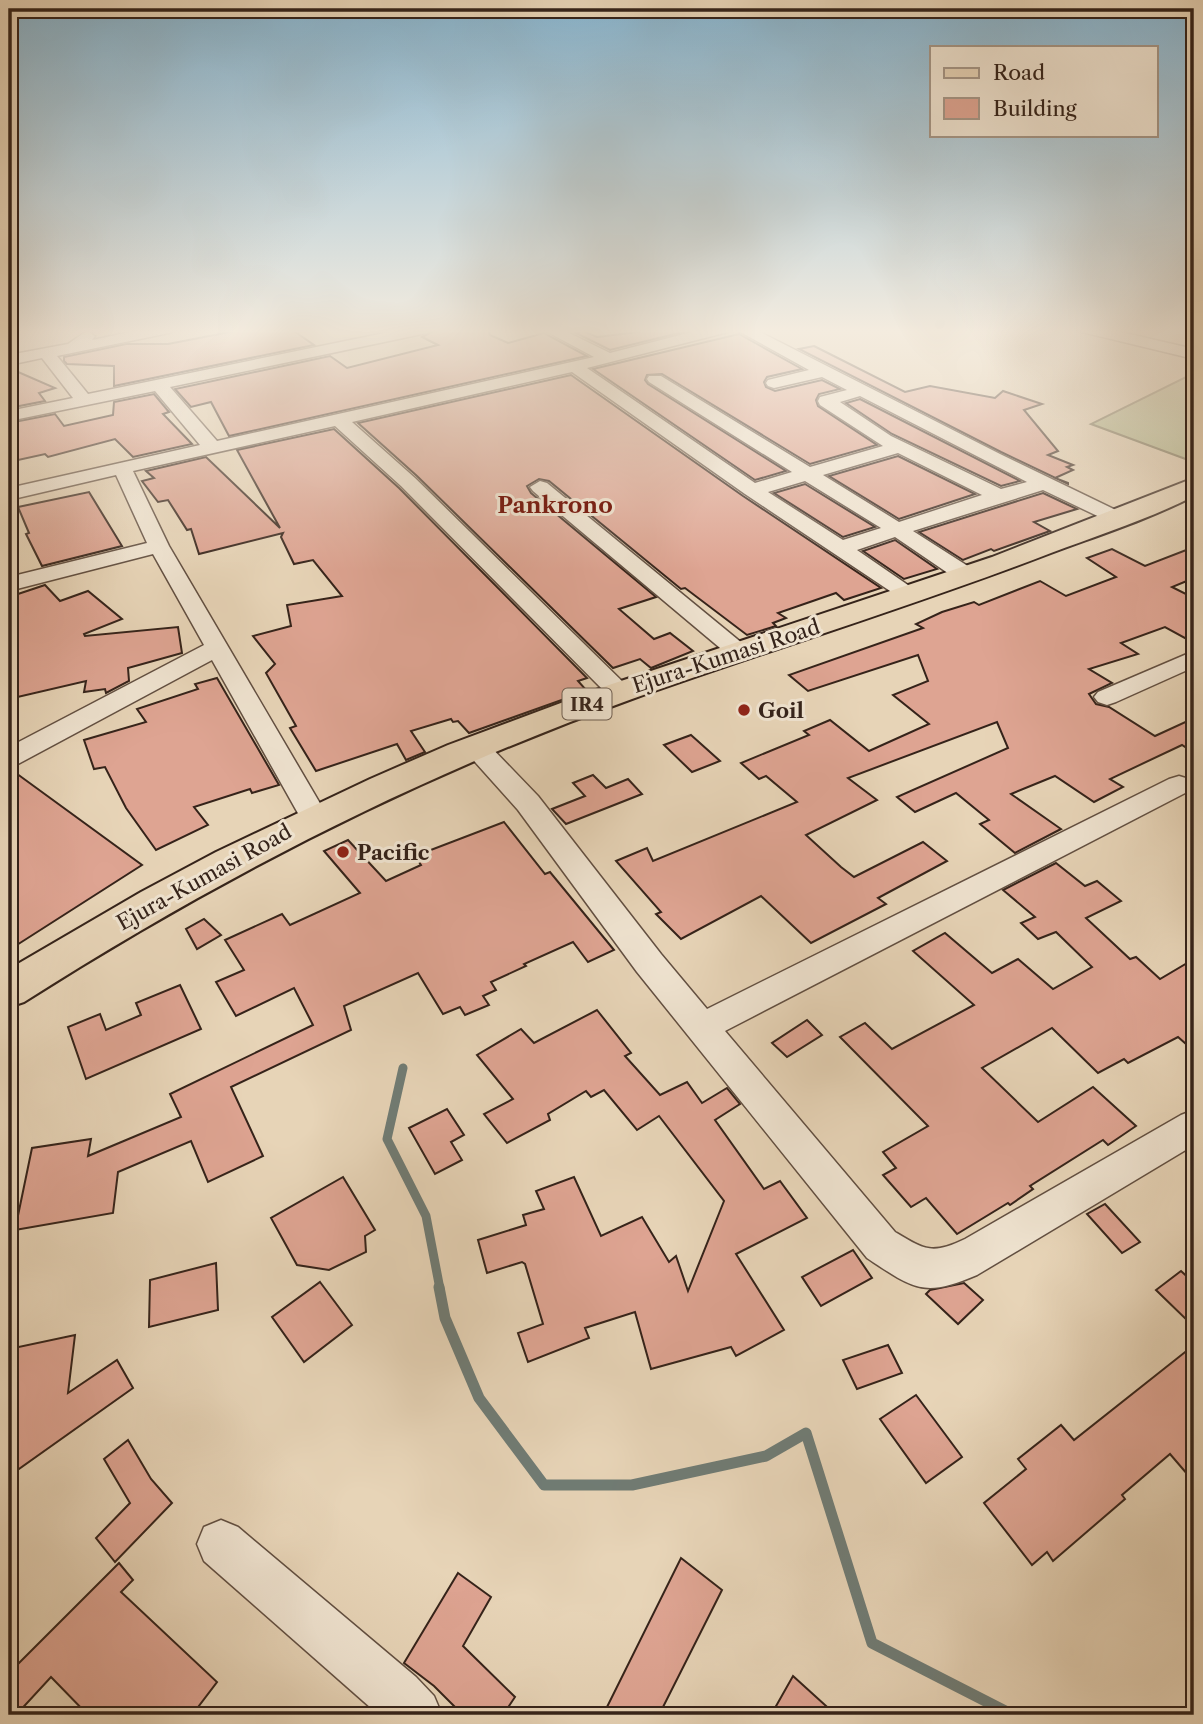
<svg xmlns="http://www.w3.org/2000/svg" width="1203" height="1724" font-family="'Libre Caslon Text',serif">
	<rect width="100%" height="100%" fill="#e7d4b7"/>
	<filter id="stains"><feTurbulence type="fractalNoise" baseFrequency=".00286" numOctaves="4"/><feColorMatrix values="0 0 0 0 .2 0 0 0 0 .09 0 0 0 0 .02 0 0 0 .5 -.17"/></filter>
	<radialGradient id="worn" r=".72"><stop offset=".6" stop-color="#630" stop-opacity="0"/><stop offset="1" stop-color="#630" stop-opacity=".3"/></radialGradient>
	<polygon fill="#b5bd8f" stroke="#757054" stroke-width="2" points="1194,373 1194,458 1191,461 1091,424"/>
	<g fill="none" stroke-linecap="round" stroke-linejoin="round">
		<polyline stroke="#707c75" stroke-width="9" points="403,1068 387,1139 426,1216 440,1289"/>
		<polyline stroke="#707c75" stroke-width="11" points="439,1287 445,1318 479,1398 544,1485 632,1485 766,1456 806,1433 872,1643 1009,1713 1019,1715"/>
	</g>
	<g fill="#dea492" stroke="#35231a" stroke-width="2">
		<polygon points="245,329 291,329 314,345 114,386 114,366 67,364 64,361 64,357 126,344 168,344"/>
		<polygon points="437,329 489,329 490,335 508,343 544,333 587,356 229,436 211,402 191,407 175,389 330,356 347,368 438,345 422,337"/>
		<polygon points="662,329 691,330 610,350 576,333 583,331 597,337"/>
		<polygon points="739,334 802,369 767,377 764,382 766,387 775,391 822,380 840,389 819,394 816,400 818,406 877,445 810,464 662,374 647,375 645,380 648,384 786,471 755,480 593,369"/>
		<polygon points="814,346 905,392 930,386 995,398 1003,391 1042,404 1024,410 1058,451 1048,455 1073,465 1067,467 1073,470 1055,478 1068,483 1068,484 1001,452 799,349"/>
		<polygon points="9,368 55,388 39,393 45,401 9,408"/>
		<polygon points="571,375 743,496 881,588 844,600 836,593 778,613 786,618 773,623 776,626 747,635 685,588 681,589 549,481 539,479 527,486 531,493 656,597 619,609 654,639 670,633 693,651 651,668 640,659 613,668 417,476 358,423"/>
		<polygon points="154,394 169,412 163,414 192,444 133,457 115,439 48,457 45,454 9,462 9,423 55,414 64,426 113,415 114,402"/>
		<polygon points="860,399 1020,481 1001,486 892,434 846,403"/>
		<polygon points="334,429 399,488 587,678 578,681 587,691 469,733 458,721 453,722 451,719 411,731 425,752 406,760 397,744 316,771 290,728 296,726 266,673 275,664 253,636 291,626 287,605 342,596 313,560 294,564 281,537 283,533 199,554 191,529 187,530 168,500 158,502 142,481 154,478 146,471 206,457 280,528 237,450"/>
		<polygon points="898,456 975,494 899,519 829,476"/>
		<polygon points="805,484 875,527 843,537 774,493"/>
		<polygon points="89,492 122,546 42,566 26,534 29,533 18,507"/>
		<polygon points="1043,493 1077,509 1034,522 1050,531 994,551 991,549 963,560 919,532"/>
		<polygon points="895,540 937,569 904,579 863,551"/>
		<polygon points="1194,547 1194,578 1172,587 1194,598 1194,643 1165,627 1121,643 1138,654 1089,669 1112,683 1089,694 1096,704 1109,707 1155,736 1194,718 1194,753 1182,745 1110,779 1123,787 1094,802 1055,776 1011,794 1061,829 1015,853 980,824 989,820 956,793 915,812 897,797 1008,748 997,722 848,778 877,800 806,835 841,867 854,877 923,842 947,861 878,898 886,904 811,943 761,896 681,939 656,914 661,912 616,861 647,848 653,861 797,802 766,776 759,779 741,763 809,735 804,731 830,720 869,751 929,724 893,695 928,681 918,655 808,691 789,675 923,628 916,624 942,612 974,602 979,605 1040,581 1066,596 1116,577 1087,558 1112,549 1145,566"/>
		<polygon points="45,585 60,601 88,591 122,619 84,634 85,636 178,627 182,653 128,668 129,681 106,693 105,689 84,692 86,681 9,699 9,597"/>
		<polygon points="217,678 279,785 252,793 250,789 194,807 208,825 156,850 126,808 105,767 94,769 84,740 146,722 137,709 198,689 195,684"/>
		<polygon points="691,735 720,761 692,772 664,745"/>
		<polygon points="9,768 142,865 9,950"/>
		<polygon points="593,775 606,788 628,779 642,794 566,824 552,809 585,796 573,783"/>
		<polygon points="504,822 545,874 550,872 614,950 588,962 573,942 524,964 526,966 491,982 496,990 483,996 489,1005 465,1015 460,1007 443,1014 418,973 344,1006 351,1030 231,1087 263,1156 208,1182 191,1141 118,1172 113,1213 15,1230 32,1148 91,1139 88,1156 181,1117 170,1094 313,1025 294,988 236,1016 216,982 244,970 225,940 282,914 290,925 360,893 324,851 348,840 386,881 421,865 415,856"/>
		<polygon points="1056,863 1085,886 1097,881 1121,901 1086,918 1130,959 1136,957 1160,979 1194,959 1194,1051 1178,1037 1128,1063 1124,1059 1098,1073 1052,1028 982,1068 1038,1122 1093,1087 1136,1126 1108,1145 1103,1140 1030,1186 1033,1189 1010,1205 1008,1203 957,1234 926,1198 911,1207 883,1175 896,1168 883,1152 928,1126 840,1037 865,1023 892,1049 974,1005 913,951 945,933 992,973 1018,959 1053,989 1092,967 1056,932 1038,939 1021,923 1035,917 1003,890"/>
		<polygon points="204,919 221,935 197,949 186,929"/>
		<polygon points="180,985 201,1029 86,1079 68,1027 100,1014 106,1030 141,1015 136,1003"/>
		<polygon points="597,1010 631,1053 625,1056 660,1095 687,1082 702,1103 727,1088 740,1104 715,1120 764,1189 780,1181 807,1218 736,1254 784,1330 736,1356 731,1347 651,1369 635,1312 585,1328 589,1338 528,1362 518,1333 543,1324 525,1264 522,1262 487,1273 478,1240 526,1225 523,1215 544,1209 536,1191 574,1177 601,1236 642,1217 669,1262 676,1256 688,1291 724,1201 659,1116 637,1130 604,1090 591,1097 586,1091 548,1114 550,1120 507,1143 484,1114 513,1099 477,1055 521,1029 534,1043"/>
		<polygon points="807,1020 822,1035 787,1057 772,1043"/>
		<polygon points="447,1109 464,1135 451,1142 462,1160 435,1174 409,1128"/>
		<polygon points="343,1177 375,1230 365,1236 366,1252 329,1270 297,1265 271,1218"/>
		<polygon points="1105,1204 1140,1242 1122,1253 1087,1214"/>
		<polygon points="853,1250 872,1278 821,1306 802,1277"/>
		<polygon points="216,1263 218,1310 149,1327 150,1280"/>
		<polygon points="1181,1271 1194,1283 1194,1327 1156,1290"/>
		<polygon points="320,1282 352,1325 304,1362 272,1317"/>
		<polygon points="964,1283 983,1300 958,1324 926,1294 930,1290"/>
		<polygon points="75,1335 68,1393 117,1360 133,1388 9,1476 9,1349"/>
		<polygon points="888,1345 902,1373 857,1389 843,1360"/>
		<polygon points="1194,1345 1194,1482 1170,1454 1122,1495 1125,1499 1053,1561 1047,1552 1032,1565 984,1503 1026,1469 1018,1459 1061,1425 1074,1440"/>
		<polygon points="916,1395 962,1457 926,1483 880,1419"/>
		<polygon points="128,1440 151,1479 172,1503 115,1562 96,1538 130,1503 104,1459"/>
		<polygon points="681,1558 722,1590 659,1715 603,1715"/>
		<polygon points="119,1563 133,1580 121,1592 217,1682 192,1715 88,1715 51,1677 16,1715 9,1715 9,1673"/>
		<polygon points="458,1573 491,1597 463,1646 515,1697 503,1715 463,1715 434,1686 404,1663"/>
		<polygon points="793,1676 836,1715 771,1715"/>
	</g>
	<g fill="none" stroke-linecap="round" stroke-linejoin="round">
		<defs>
			<g id="minor">
				<path d="M145,329H176L169,333L57,356L88,394L404,329H434L427,333L170,387L217,441L594,357L542,329H561L610,353L704,329H730L728,332L587,368L755,483L792,472L649,382L647,379L649,376H661L810,467L883,446L820,405L818,401L820,397L847,390L822,377L774,388L768,386L766,383L768,380L809,370L735,329H754L1000,454L1124,514L1127,518L1124,522H1110L1043,490L913,531L974,570L977,575L974,580H958L895,537L857,550L921,594L918,599H902L745,494L572,372L352,422L415,478L628,687L632,692L628,697L619,700L610,697L401,486L335,426L133,471L169,546L328,817L324,824L314,826L304,824L212,660L18,764L9,766V747L204,645L153,554L9,591V577L147,543L116,475L9,500V488L200,445L155,391L9,421V411L73,398L42,358L9,365V355L68,344L87,331L95,336L92,340ZM860,396L1027,482L1001,489L891,436L840,402ZM898,453L982,495L899,522L823,475ZM805,481L881,528L843,540L768,492Z"/>
				<polygon points="1080,329 1108,329 1194,349 1194,359 1082,332"/>
				<polygon points="540,481 547,483 748,648 752,653 748,658 740,660 732,658 533,491 530,487"/>
				<polygon points="1194,651 1194,667 1116,702 1107,705 1098,702 1094,697 1098,692"/>
				<path d="M476,739L485,741L538,796L661,954L707,1009L1169,779L1179,776L1189,779L1193,785L1189,791L725,1031L895,1232C925,1250 932,1255 965,1239L1181,1115L1194,1110V1145L977,1275C923,1298 914,1289 867,1258L637,972L518,810L467,753L463,747L467,741Z"/>
				<polygon points="221,1520 238,1527 416,1677 434,1696 442,1715 379,1715 204,1561 197,1544 204,1527"/>
			</g>
			<path id="major" d="M1194,478V496C1149,519 1099,535 1051,553C913,606 772,649 632,699C417,776 217,879 24,1002L9,1007V969L141,892L216,852L370,779L448,745L609,685L992,557Z"/>
		</defs>
		<use href="#minor" stroke="#624f41" stroke-width="3"/>
		<use href="#major" stroke="#35231a" stroke-width="4"/>
		<use href="#minor" fill="#efe3d0" fill-rule="evenodd"/>
		<use href="#major" fill="#e7d4b7" fill-rule="evenodd"/>
	</g>
	<linearGradient id="sky" x2="0" y2="1"><stop stop-color="#87b6d2"/><stop offset="0.58" stop-color="#f4ecdf"/><stop offset="1" stop-color="#f4ecdf" stop-opacity="0"/></linearGradient>
	<rect width="1203" height="571" fill="url(#sky)"/>
	<g fill="#8f2418" stroke="#efe3d0" stroke-width="2.5">
		<circle cx="744" cy="710" r="7"/>
		<circle cx="343" cy="852" r="7"/>
	</g>
	<g text-anchor="middle" dominant-baseline="central" stroke-width="6" stroke-linejoin="round" paint-order="stroke">
		<rect fill="#efe3d0" stroke="#6d5d51" stroke-width="2" x="562.5" y="688.5" width="49" height="31" rx="5"/>
		<g font-size="19" font-weight="bold" fill="#35231a">
			<text x="587" y="704">IR4</text>
		</g>
		<g font-size="21" fill="#35231a" stroke="#efe3d0">
			<text transform="translate(726 656) rotate(-18)">Ejura-Kumasi Road</text>
			<text transform="translate(204 877) rotate(-29)">Ejura-Kumasi Road</text>
		</g>
		<g font-size="21" font-weight="bold" fill="#35231a" stroke="#efe3d0" text-anchor="start">
			<text x="758" y="710">Goil</text>
			<text x="357" y="852">Pacific</text>
		</g>
		<g font-size="23" font-weight="bold" fill="#7a1f14" stroke="#efe3d0">
			<text x="555" y="505">Pankrono</text>
		</g>
	</g>
	<rect width="1203" height="1724" fill="none" stroke="#e7d4b7" stroke-width="35"/>
	<rect x="10" y="10" width="1182" height="1703" fill="none" stroke="#35231a" stroke-width="3.5"/>
	<rect x="18" y="18" width="1168" height="1689" fill="none" stroke="#35231a" stroke-width="2"/>
	<rect x="930" y="46" width="228" height="91" fill="#efe3d0" stroke="#a59687" stroke-width="2"/>
	<rect x="944" y="68" width="35" height="10" fill="#e7d4b7" stroke="#a59687" stroke-width="2"/>
	<text x="993" y="80" font-size="21" fill="#35231a">Road</text>
	<rect x="944" y="98" width="35" height="21" fill="#dea492" stroke="#a59687" stroke-width="2"/>
	<text x="993" y="116" font-size="21" fill="#35231a">Building</text>
	<rect width="100%" height="100%" filter="url(#stains)"/>
	<rect width="100%" height="100%" fill="url(#worn)"/>
</svg>
